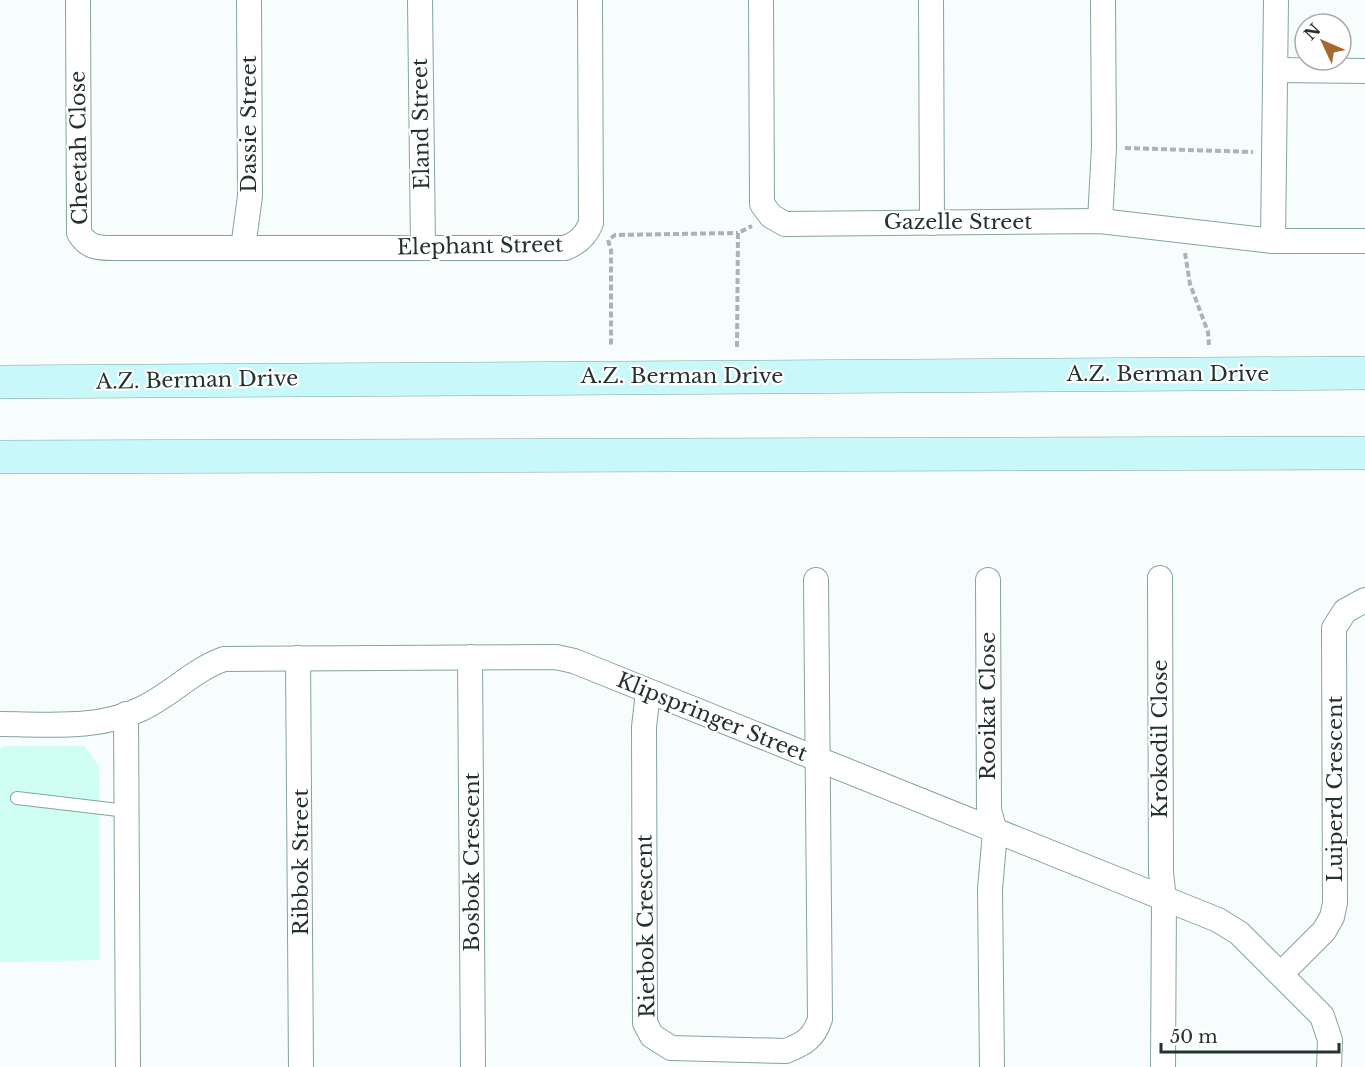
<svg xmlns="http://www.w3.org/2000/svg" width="1365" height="1067" font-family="'Libre Baskerville',serif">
	<rect width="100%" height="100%" fill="#f6fdfc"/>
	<polygon fill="#d1fef3" points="4,746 84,746 99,766 100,960 0,962 0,749"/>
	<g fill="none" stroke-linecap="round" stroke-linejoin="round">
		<defs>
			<polyline id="lane" points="17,798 127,811"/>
			<g id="street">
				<path d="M78,0L79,233C88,248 98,248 114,248H565C578,243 586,236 591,223L590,0"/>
				<polyline points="420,0 423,248"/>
				<polyline points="761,0 762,204 771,216 785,224 1100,221 1273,241 1365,241"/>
				<polyline points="931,0 932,223"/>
				<polyline points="1276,70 1365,71"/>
				<polyline points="1100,221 1104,147 1103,0"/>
				<polyline points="1273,241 1276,0"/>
				<polyline points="243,248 250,196 249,0"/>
				<polyline points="1160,578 1161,873 1164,899 1163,1067"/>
				<polyline points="988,580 989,810 995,832 990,889 992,1067"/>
				<polyline points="470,657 473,1067"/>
				<polyline points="298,658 301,1067"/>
				<path d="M648,692L644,727L645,1023L652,1036L671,1048L786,1051C804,1044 814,1038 820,1019L816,580"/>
				<polyline points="126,714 128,1067"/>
				<path d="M0,724C46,724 98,730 141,709C171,695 193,670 224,659L556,657L574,661L1218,920L1239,933L1322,1016L1330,1040L1329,1067"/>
				<polyline points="1282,973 1324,931 1332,917 1335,903 1334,628 1345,611 1365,600"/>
			</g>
			<g id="secondary">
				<polyline points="0,382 1365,373"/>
				<polyline points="0,457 1365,453"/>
			</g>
		</defs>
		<use href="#lane" stroke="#84a59d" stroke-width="14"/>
		<use href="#street" stroke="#84a59d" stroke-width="26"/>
		<use href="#secondary" stroke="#84a59d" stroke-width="34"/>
		<g stroke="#aab4b2" stroke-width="4" stroke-dasharray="6 3" stroke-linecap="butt">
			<polyline points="1125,148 1253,152"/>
			<polyline points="611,238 615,235 738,233"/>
			<polyline points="608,240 611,250 611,347"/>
			<polyline points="1185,253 1190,284 1208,332 1209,345"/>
			<polyline points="737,347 738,233 752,226"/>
		</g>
		<use href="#lane" stroke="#fff" stroke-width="12"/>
		<use href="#street" stroke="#fff" stroke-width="24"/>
		<use href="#secondary" stroke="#c9f8fb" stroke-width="33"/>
	</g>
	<g text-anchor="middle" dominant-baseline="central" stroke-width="4.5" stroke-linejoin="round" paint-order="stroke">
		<g font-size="21" fill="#25332f" stroke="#fff">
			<text transform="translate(249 124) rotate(-90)">Dassie Street</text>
			<text transform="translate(421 124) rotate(-91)">Eland Street</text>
			<text transform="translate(79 148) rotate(-91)">Cheetah Close</text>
			<text x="958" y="222">Gazelle Street</text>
			<text transform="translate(480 246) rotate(-1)">Elephant Street</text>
			<text x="1168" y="374">A.Z. Berman Drive</text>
			<text x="682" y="376">A.Z. Berman Drive</text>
			<text transform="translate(197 380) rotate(-1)">A.Z. Berman Drive</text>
			<text transform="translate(988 706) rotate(-90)">Rooikat Close</text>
			<text transform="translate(712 717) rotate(22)">Klipspringer Street</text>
			<text transform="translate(1160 739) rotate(-90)">Krokodil Close</text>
			<text transform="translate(1335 789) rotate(-90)">Luiperd Crescent</text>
			<text transform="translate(301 862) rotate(-90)">Ribbok Street</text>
			<text transform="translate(472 862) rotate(-90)">Bosbok Crescent</text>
			<text transform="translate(646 926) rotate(-91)">Rietbok Crescent</text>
		</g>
	</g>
	<g transform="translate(1323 42) rotate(314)"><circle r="28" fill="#ffffff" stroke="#a8adac" stroke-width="1.5"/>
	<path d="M0-4.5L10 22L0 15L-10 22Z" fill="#a6692d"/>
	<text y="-9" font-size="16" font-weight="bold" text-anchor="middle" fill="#25332f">N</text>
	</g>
	<path d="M1161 1043v9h178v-9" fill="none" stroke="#25332f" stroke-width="3"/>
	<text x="1170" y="1043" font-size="18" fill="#25332f" stroke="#ffffff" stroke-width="4.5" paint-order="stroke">50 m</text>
</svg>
